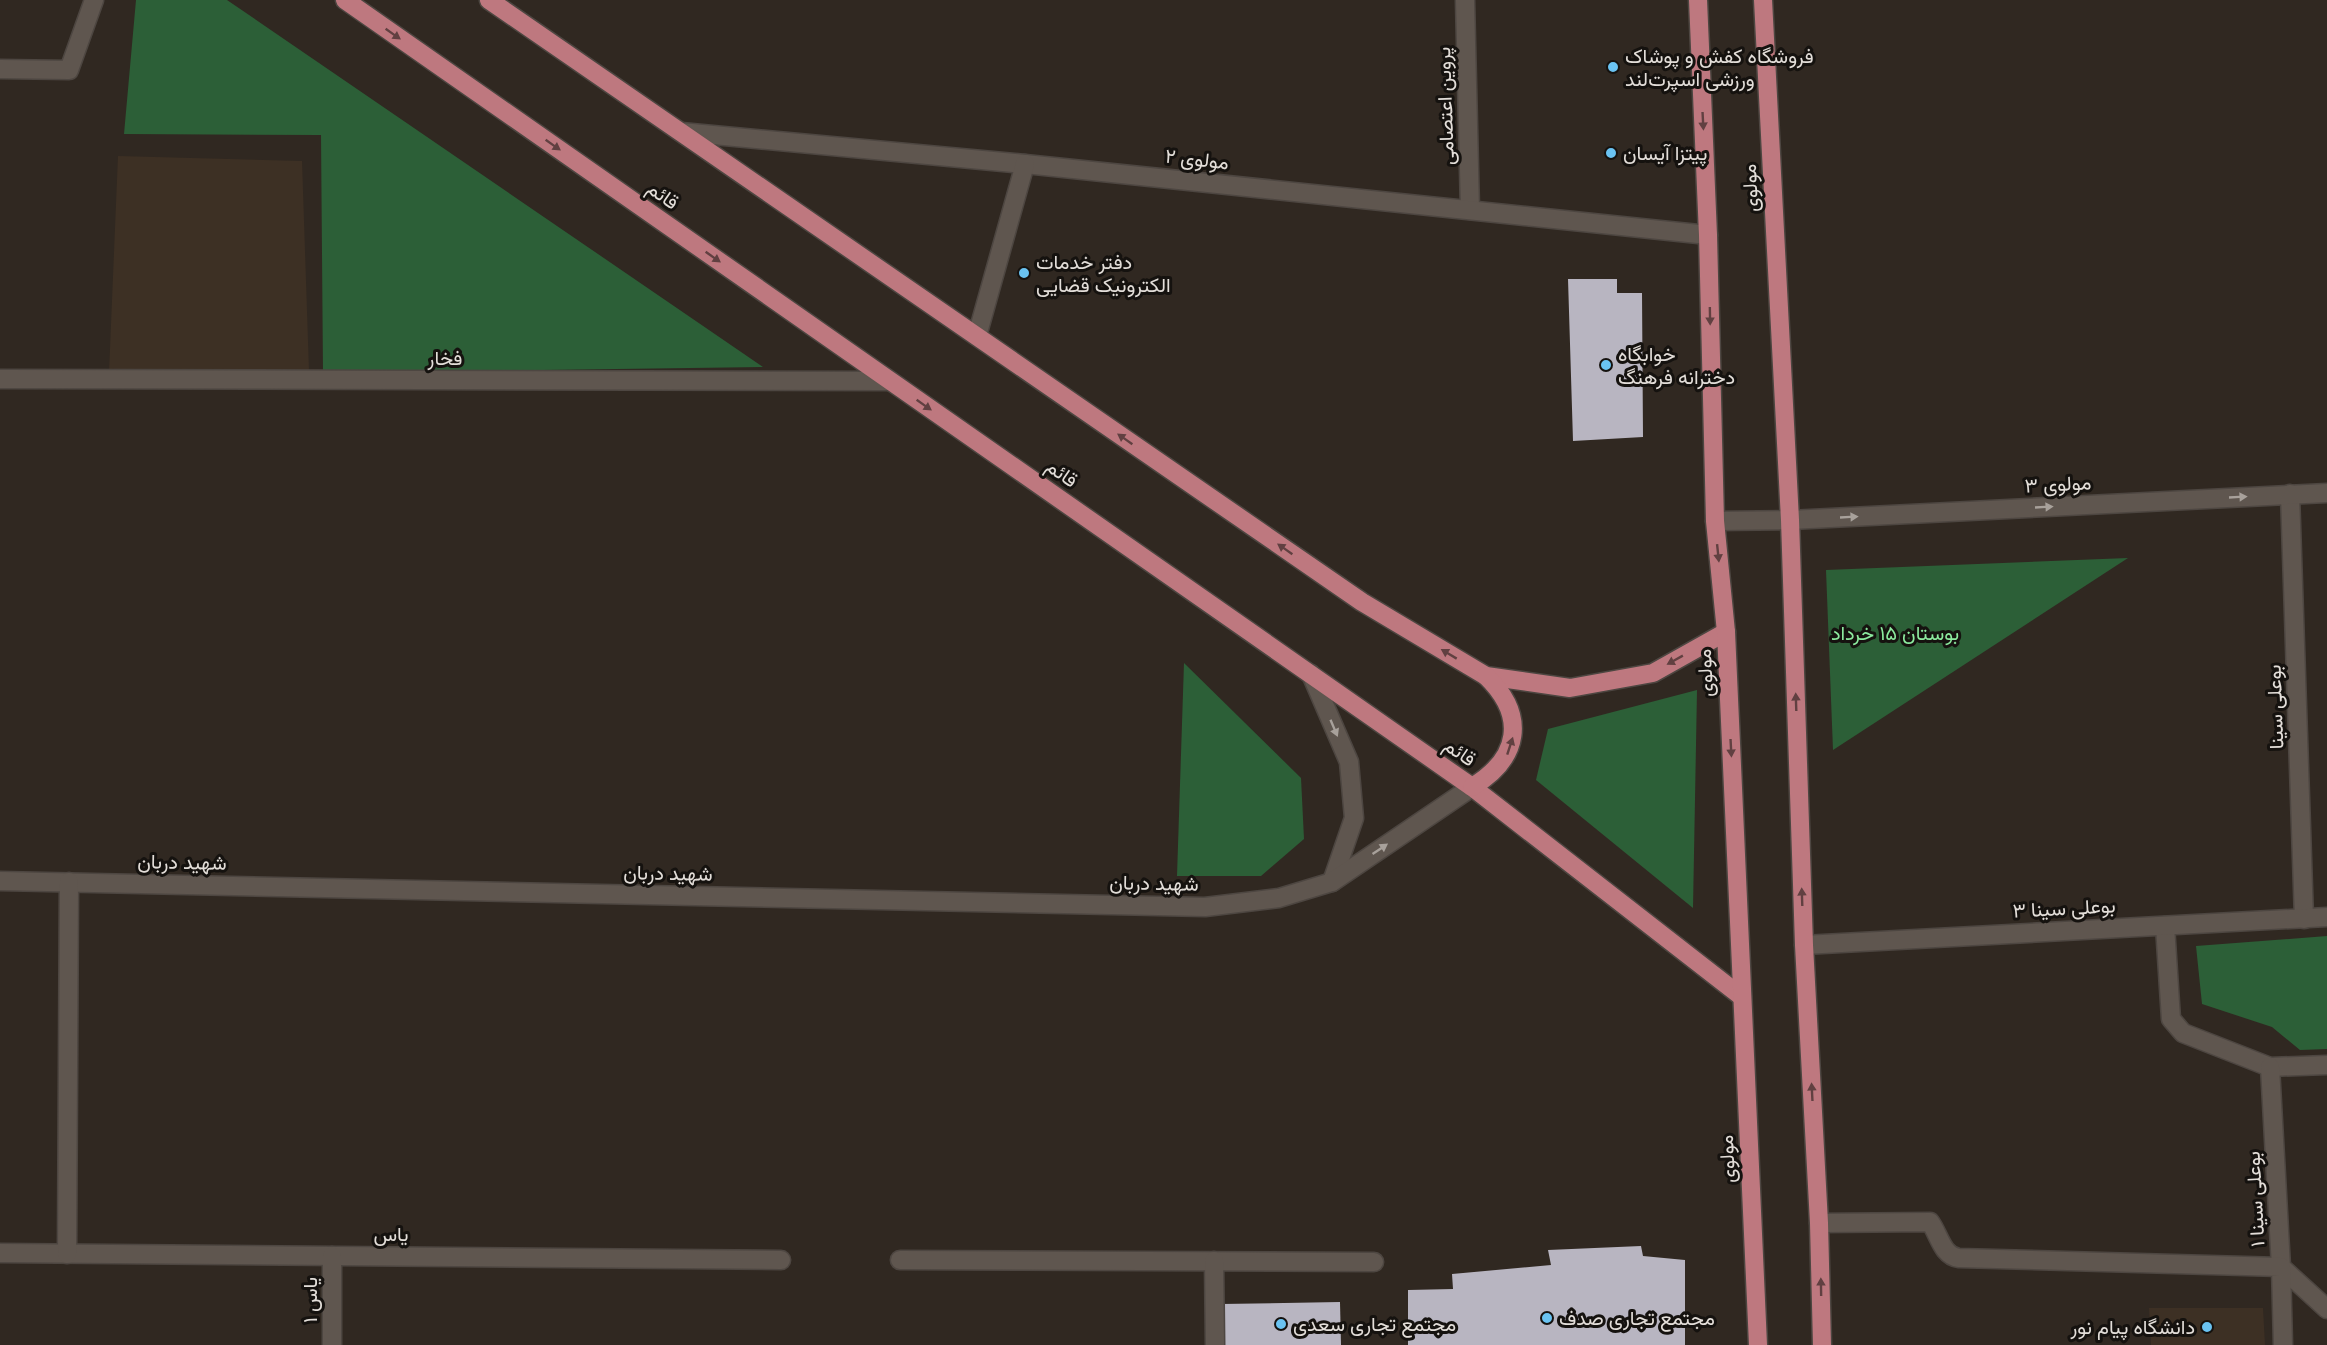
<svg xmlns="http://www.w3.org/2000/svg" width="2327" height="1345" font-family="'Space Grotesk',Vazirmatn,sans-serif">
	<rect width="100%" height="100%" fill="#302821"/>
	<g fill="#3d3024">
		<polygon points="118,156 302,161 309,371 109,373"/>
		<polygon points="2149,1308 2263,1308 2265,1345 2151,1345"/>
	</g>
	<g fill="#2c5f37">
		<polygon points="136,0 227,0 763,367 323,373 321,135 124,134"/>
		<polygon points="2128,558 1833,750 1826,570"/>
		<polygon points="1184,663 1301,778 1304,839 1261,876 1177,876"/>
		<polygon points="1697,690 1693,908 1536,780 1548,729"/>
		<polygon points="2327,936 2327,1049 2300,1050 2272,1027 2202,1004 2196,946"/>
	</g>
	<g fill="#b8b5c1">
		<polygon points="1568,279 1617,279 1617,293 1642,293 1643,437 1573,441"/>
		<polygon points="1641,1246 1643,1256 1685,1260 1685,1345 1408,1345 1408,1290 1453,1289 1452,1274 1551,1265 1548,1250"/>
		<polygon points="1340,1302 1341,1345 1221,1345 1221,1304"/>
	</g>
	<g fill="none" stroke-linecap="round" stroke-linejoin="round">
		<defs>
			<g id="minor">
				<polyline points="1465,0 1470,210"/>
				<polyline points="0,69 69,70 94,0"/>
				<polyline points="681,132 1025,164 1708,235"/>
				<polyline points="977,336 1025,164"/>
				<polyline points="0,379 890,381"/>
				<polyline points="2290,494 2304,919"/>
				<polyline points="1715,521 1790,520 2327,493"/>
				<polyline points="1311,674 1349,762 1354,818 1332,882"/>
				<polyline points="0,881 1205,907 1279,898 1332,882 1472,787"/>
				<polyline points="2165,926 2171,1019 2183,1033 2270,1067 2327,1065"/>
				<polyline points="1804,945 2327,917"/>
				<polyline points="2270,1067 2281,1267 2327,1309"/>
				<path d="M1819,1223L1930,1222C1939,1234 1942,1256 1959,1258L2281,1267L2283,1345"/>
				<polyline points="0,1253 781,1260"/>
				<polyline points="67,1254 69,882"/>
				<polyline points="900,1260 1374,1262"/>
				<polyline points="1214,1261 1215,1345"/>
				<polyline points="332,1345 332,1256"/>
			</g>
			<g id="major">
				<polyline points="345,0 1472,787 1742,997"/>
				<polyline points="489,0 1362,602 1486,676 1570,688 1653,673 1726,632"/>
				<polyline points="1698,0 1708,235 1715,521 1726,632 1758,1345"/>
				<polyline points="1763,0 1790,520 1804,945 1819,1223 1822,1345"/>
				<path d="M1472,787C1520,758 1527,716 1486,676"/>
			</g>
		</defs>
		<use href="#minor" stroke="#4d4641" stroke-width="21"/>
		<use href="#major" stroke="#4d4641" stroke-width="21"/>
		<use href="#minor" stroke="#5f564f" stroke-width="18"/>
		<use href="#major" stroke="#be787f" stroke-width="18"/>
	</g>
	<defs><path id="oneway-solid" d="M-6-.8H1V-3.2L6.5 0L1 3.2V.8H-6Z" transform="scale(1.5)"/></defs>
	<g fill="#614041">
		<use href="#oneway-solid" transform="translate(393 34) rotate(35)"/>
		<use href="#oneway-solid" transform="translate(1703 121) rotate(87)"/>
		<use href="#oneway-solid" transform="translate(553 145) rotate(35)"/>
		<use href="#oneway-solid" transform="translate(713 257) rotate(35)"/>
		<use href="#oneway-solid" transform="translate(1710 316) rotate(89)"/>
		<use href="#oneway-solid" transform="translate(924 405) rotate(35)"/>
		<use href="#oneway-solid" transform="translate(1125 439) rotate(-145)"/>
		<use href="#oneway-solid" transform="translate(1285 549) rotate(-145)"/>
		<use href="#oneway-solid" transform="translate(1718 553) rotate(84)"/>
		<use href="#oneway-solid" transform="translate(1449 654) rotate(-149)"/>
		<use href="#oneway-solid" transform="translate(1675 660) rotate(151)"/>
		<use href="#oneway-solid" transform="translate(1796 702) rotate(-92)"/>
		<use href="#oneway-solid" transform="translate(1510 746) rotate(-72)"/>
		<use href="#oneway-solid" transform="translate(1731 748) rotate(87)"/>
		<use href="#oneway-solid" transform="translate(1802 897) rotate(-92)"/>
		<use href="#oneway-solid" transform="translate(1812 1092) rotate(-93)"/>
		<use href="#oneway-solid" transform="translate(1821 1287) rotate(-91)"/>
	</g>
	<g fill="#a8a19b">
		<use href="#oneway-solid" transform="translate(2238 497) rotate(-3)"/>
		<use href="#oneway-solid" transform="translate(2044 507) rotate(-3)"/>
		<use href="#oneway-solid" transform="translate(1849 517) rotate(-3)"/>
		<use href="#oneway-solid" transform="translate(1334 728) rotate(67)"/>
		<use href="#oneway-solid" transform="translate(1380 849) rotate(-34)"/>
	</g>
	<g fill="#6ac3f2" stroke="#15120f" stroke-width="2">
		<circle cx="1613" cy="67" r="6"/>
		<circle cx="1611" cy="153" r="6"/>
		<circle cx="1024" cy="273" r="6"/>
		<circle cx="1606" cy="365" r="6"/>
		<circle cx="1547" cy="1318" r="6"/>
		<circle cx="1281" cy="1324" r="6"/>
		<circle cx="2207" cy="1327" r="6"/>
	</g>
	<g text-anchor="middle" dominant-baseline="central" stroke-width="6" stroke-linejoin="round" paint-order="stroke">
		<g font-size="20" fill="#e3ded9" stroke="#15120f" text-anchor="start">
			<text x="1625" y="56">فروشگاه کفش و پوشاک<tspan x="1625" dy="23">ورزشی اسپرت‌لند</tspan></text>
			<text x="1623" y="153">پیتزا آیسان</text>
			<text x="1036" y="262">دفتر خدمات<tspan x="1036" dy="23">الکترونیک قضایی</tspan></text>
			<text x="1618" y="354">خوابگاه<tspan x="1618" dy="23">دخترانه فرهنگ</tspan></text>
			<text x="1559" y="1318">مجتمع تجاری صدف</text>
			<text x="1293" y="1324">مجتمع تجاری سعدی</text>
			<text x="2195" y="1327" text-anchor="end">دانشگاه پیام نور</text>
		</g>
		<g font-size="20" fill="#e3ded9" stroke="#15120f">
			<text transform="translate(1445 106) rotate(-92)">پروین اعتصامی</text>
			<text transform="translate(1197 159) rotate(6)">مولوی ۲</text>
			<text transform="translate(1750 188) rotate(-93)">مولوی</text>
			<text transform="translate(663 195) rotate(35)">قائم</text>
			<text x="445" y="358">فخار</text>
			<text transform="translate(1062 473) rotate(35)">قائم</text>
			<text transform="translate(2058 484) rotate(-3)">مولوی ۳</text>
			<text transform="translate(1705 673) rotate(-93)">مولوی</text>
			<text transform="translate(2275 707) rotate(-92)">بوعلی سینا</text>
			<text transform="translate(1460 752) rotate(34)">قائم</text>
			<text transform="translate(182 862) rotate(1)">شهید دربان</text>
			<text transform="translate(668 873) rotate(1)">شهید دربان</text>
			<text transform="translate(1154 883) rotate(1)">شهید دربان</text>
			<text transform="translate(2064 908) rotate(-3)">بوعلی سینا ۳</text>
			<text transform="translate(1727 1159) rotate(-93)">مولوی</text>
			<text transform="translate(2255 1199) rotate(-93)">بوعلی سینا ۱</text>
			<text x="391" y="1234">یاس</text>
			<text transform="translate(310 1300) rotate(-90)">یاس ۱</text>
		</g>
		<g font-size="20" fill="#8cea9e" stroke="#15120f">
			<text x="1895" y="633">بوستان ۱۵ خرداد</text>
		</g>
	</g>
</svg>
